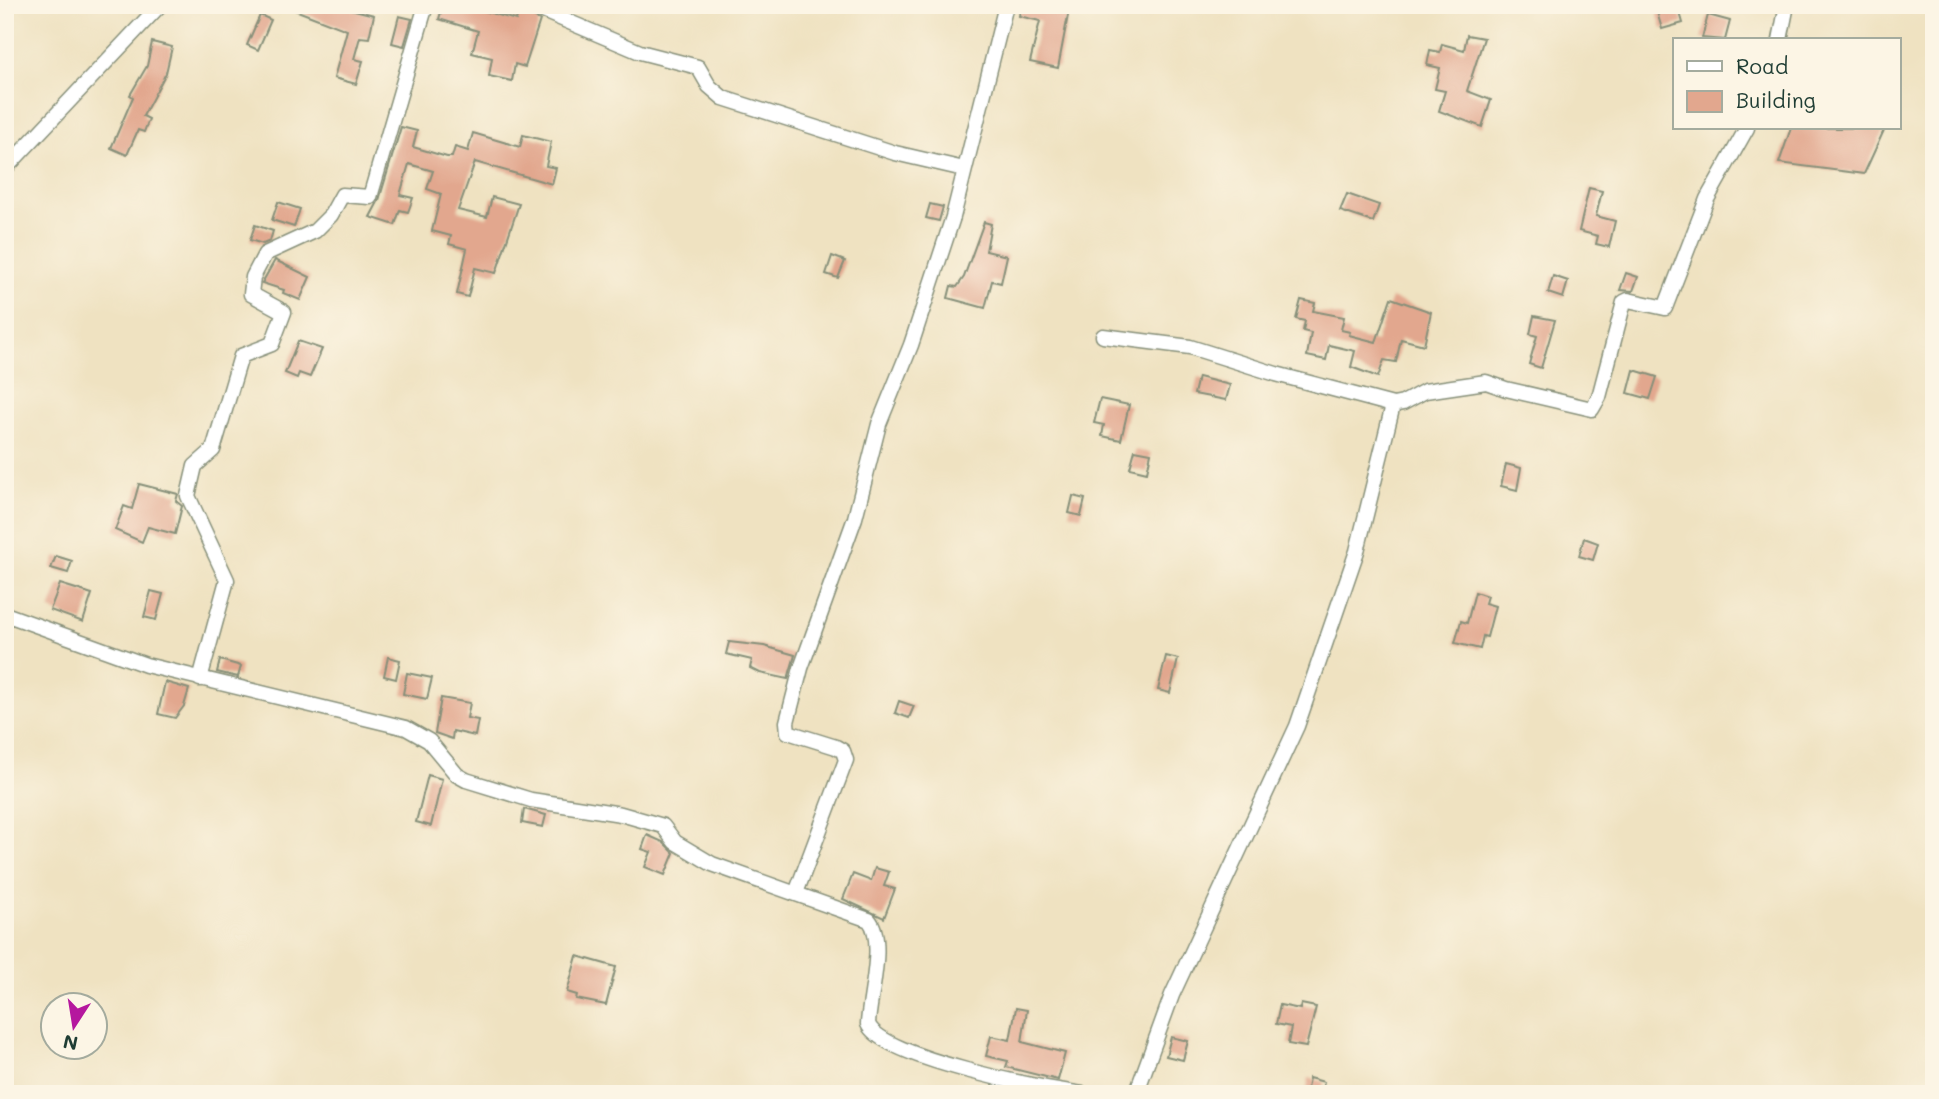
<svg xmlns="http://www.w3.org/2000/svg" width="1939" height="1099" font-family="Mali,sans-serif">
	<rect width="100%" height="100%" fill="#fcf5e5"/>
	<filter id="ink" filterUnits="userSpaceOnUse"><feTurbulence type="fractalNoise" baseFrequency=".0143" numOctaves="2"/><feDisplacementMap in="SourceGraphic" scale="14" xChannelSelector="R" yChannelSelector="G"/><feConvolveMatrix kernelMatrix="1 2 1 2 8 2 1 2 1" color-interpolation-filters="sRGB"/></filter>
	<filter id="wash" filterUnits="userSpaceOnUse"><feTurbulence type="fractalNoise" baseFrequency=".00686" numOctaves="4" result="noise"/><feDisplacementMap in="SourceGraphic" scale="28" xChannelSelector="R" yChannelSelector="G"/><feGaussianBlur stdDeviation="1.57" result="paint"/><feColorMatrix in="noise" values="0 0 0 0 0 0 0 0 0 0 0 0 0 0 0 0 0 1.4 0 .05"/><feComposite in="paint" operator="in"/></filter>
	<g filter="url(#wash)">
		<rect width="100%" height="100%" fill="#efe2c1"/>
		<g id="blocks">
			<g fill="#e2a78e">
				<polygon points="282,5 335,5 374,15 369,38 360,37 354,59 363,61 356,84 334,78 347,30"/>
				<polygon points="443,5 463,5 516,20 519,11 540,20 525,67 515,64 512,81 489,76 492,58 472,53 478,31 439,19"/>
				<polygon points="1021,5 1046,5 1069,10 1058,68 1030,62 1040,21 1019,16"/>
				<polygon points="1678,6 1683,23 1662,29 1657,12"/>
				<polygon points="260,15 271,20 258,50 247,45"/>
				<polygon points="1708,15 1730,21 1725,40 1702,38"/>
				<polygon points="399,16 412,19 404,46 392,43"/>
				<polygon points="1467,35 1484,38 1467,91 1491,100 1482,127 1439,111 1445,91 1435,89 1440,68 1427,65 1430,50 1440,52 1442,44 1464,50"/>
				<polygon points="152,42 172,47 166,73 143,116 149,119 144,132 138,130 127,155 111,148 133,97 130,95 147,66"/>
				<polygon points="401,127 417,131 413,147 447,157 452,157 455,147 468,151 473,133 520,147 523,135 551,142 546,166 556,168 552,184 475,162 458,210 487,217 492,197 519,204 496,273 475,268 468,297 457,294 467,249 449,244 451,236 432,231 441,194 427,189 433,171 409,164 400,195 413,198 408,212 400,210 395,225 370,217 379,200"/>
				<polygon points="1791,128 1885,128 1864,174 1779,163"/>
				<polygon points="1589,188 1602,191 1596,216 1615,221 1609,247 1596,244 1598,236 1579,231"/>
				<polygon points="1347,194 1379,205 1373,222 1340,211"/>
				<polygon points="278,202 300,209 294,227 272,220"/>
				<polygon points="930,204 943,207 939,221 926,218"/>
				<polygon points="984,222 991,224 986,251 1007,256 1001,283 992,281 985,308 948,298 951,286 957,287 964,277"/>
				<polygon points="255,225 273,231 270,241 263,244 250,240"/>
				<polygon points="832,256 845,261 838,278 826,274"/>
				<polygon points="275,260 310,277 300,300 283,293 284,290 262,283"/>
				<polygon points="1626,273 1638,277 1633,291 1620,290"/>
				<polygon points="1553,276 1568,281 1563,298 1548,293"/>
				<polygon points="1391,298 1431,312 1424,345 1401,339 1396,362 1384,360 1378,377 1351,367 1355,351 1329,345 1326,360 1307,356 1311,333 1303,331 1305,321 1296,319 1301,300 1315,303 1313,311 1344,317 1341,330 1350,332 1349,335 1376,342"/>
				<polygon points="1534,316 1555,320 1541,368 1529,364 1537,336 1530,334"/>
				<polygon points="298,341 322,349 310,377 299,373 297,378 285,373"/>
				<polygon points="1634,370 1657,377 1650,399 1628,393"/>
				<polygon points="1198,377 1230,385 1226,400 1194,394"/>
				<polygon points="1100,399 1129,405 1121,440 1102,436 1104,425 1094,423"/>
				<polygon points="1135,450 1151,453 1147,472 1130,468"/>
				<polygon points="1506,464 1521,468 1517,490 1501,486"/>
				<polygon points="139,484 178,494 176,501 182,506 175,534 148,527 142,542 115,530 124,506 132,509"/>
				<polygon points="1073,496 1085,499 1081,516 1069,513"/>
				<polygon points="1584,538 1598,543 1593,560 1579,556"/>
				<polygon points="56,556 72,561 68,573 51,568"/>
				<polygon points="60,584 92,594 83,622 50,610"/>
				<polygon points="151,591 163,594 156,620 144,617"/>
				<polygon points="1475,592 1487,596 1485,603 1495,606 1487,637 1483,636 1480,649 1455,643 1461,621 1467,623"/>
				<polygon points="729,642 764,646 795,655 788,679 760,673 750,668 752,660 726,654"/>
				<polygon points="1166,656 1178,659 1170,693 1158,690"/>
				<polygon points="388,657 400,660 396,679 384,676"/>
				<polygon points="220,660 241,666 238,677 217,672"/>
				<polygon points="407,673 432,678 427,699 403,694"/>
				<polygon points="165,682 189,689 184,706 175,718 158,714"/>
				<polygon points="441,698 470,703 467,718 478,720 475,736 453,731 452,739 435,733"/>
				<polygon points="899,701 914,706 909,718 895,713"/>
				<polygon points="428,775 442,779 431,826 416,822"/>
				<polygon points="524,809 546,815 543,827 522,823"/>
				<polygon points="647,835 663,842 674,853 665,875 645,867 651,852 642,849"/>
				<polygon points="875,868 889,872 884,886 895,889 884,918 843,899 853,874 871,881"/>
				<polygon points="577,956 616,967 606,1005 576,999 577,995 567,992"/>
				<polygon points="1301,1004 1316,1007 1306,1047 1288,1044 1291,1027 1276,1024 1280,1005 1300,1009"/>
				<polygon points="1016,1008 1027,1010 1022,1042 1065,1053 1058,1080 1006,1067 1008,1061 986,1056 991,1036 1010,1040"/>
				<polygon points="1171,1037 1188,1041 1183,1060 1166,1056"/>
				<polygon points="1309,1078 1324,1082 1322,1094 1306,1094"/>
			</g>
		</g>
	</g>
	<g filter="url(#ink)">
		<use href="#blocks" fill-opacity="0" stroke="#87907a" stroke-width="2"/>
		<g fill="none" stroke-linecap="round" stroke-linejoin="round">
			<defs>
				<g id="street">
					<polyline points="529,5 640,52 698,67 709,86 723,98 895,153 964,169"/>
					<polyline points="1780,40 1787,5"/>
					<polyline points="5,169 160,5"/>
					<polyline points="1103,336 1190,347 1276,374 1393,405"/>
					<path d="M5,614L146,665L406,728L429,741L457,775L466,780L531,800L621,814L663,826L675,842L712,864L869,920C886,940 869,998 868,1024C883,1059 1042,1088 1082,1094"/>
					<polyline points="200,679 227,580 188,496 195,466 213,450 241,356 272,344 284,312 251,294 253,277 265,254 315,231 331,215 342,195 370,197 426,5"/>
					<polyline points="796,893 846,760 843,751 836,747 788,732 787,722 801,668 855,518 879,424 911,345 953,217 1006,5"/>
					<polyline points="1136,1094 1172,995 1297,726 1357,551 1393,405 1403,403 1425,391 1486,382 1506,389 1592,409 1599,397 1624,302 1628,300 1665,308 1707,199 1747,128"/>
				</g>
			</defs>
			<use href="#street" stroke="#87907a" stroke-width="17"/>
			<use href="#street" stroke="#fff" stroke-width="14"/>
		</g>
	</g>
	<rect width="1939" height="1099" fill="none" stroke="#fcf5e5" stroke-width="28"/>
	<rect x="1673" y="38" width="228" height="91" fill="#fcf5e5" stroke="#a4ab9e" stroke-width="2"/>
	<rect x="1687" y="61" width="35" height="10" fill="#ffffff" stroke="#a4ab9e" stroke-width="2"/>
	<text x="1736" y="74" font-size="21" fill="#1f3d34">Road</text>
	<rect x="1687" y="91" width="35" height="21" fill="#e2a78e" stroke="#a4ab9e" stroke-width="2"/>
	<text x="1736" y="108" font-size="21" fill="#1f3d34">Building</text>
	<g transform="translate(74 1026) rotate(192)"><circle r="33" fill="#fcf5e5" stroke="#a4ab9e" stroke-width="2"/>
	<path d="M0-5L12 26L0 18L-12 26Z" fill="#b5179e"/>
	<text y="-10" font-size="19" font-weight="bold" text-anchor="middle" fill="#1f3d34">N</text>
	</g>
</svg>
